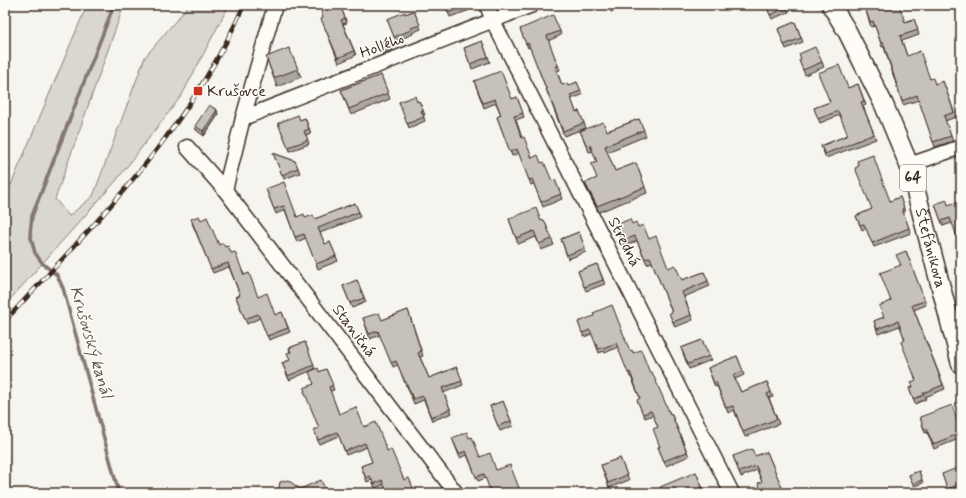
<svg xmlns="http://www.w3.org/2000/svg" width="966" height="498" font-family="Mynerve,sans-serif">
	<rect width="100%" height="100%" fill="#f5f4ee"/>
	<filter id="ink" filterUnits="userSpaceOnUse"><feTurbulence type="fractalNoise" baseFrequency=".025" numOctaves="2"/><feDisplacementMap in="SourceGraphic" scale="8" xChannelSelector="R" yChannelSelector="G"/><feConvolveMatrix kernelMatrix="1 2 1 2 8 2 1 2 1" color-interpolation-filters="sRGB"/></filter>
	<g filter="url(#ink)">
		<polygon fill="#dad6d0" stroke="#8a8077" points="87,5 124,5 55,199 69,216 93,196 145,57 189,5 229,5 182,95 116,181 5,305 5,199"/>
		<g fill="none" stroke-linecap="round" stroke-linejoin="round">
			<polyline stroke="#84786e" stroke-width="3.5" points="114,5 32,216 30,234 35,253 43,264 57,275 63,288 119,493"/>
			<defs>
				<g id="minor">
					<polyline points="487,5 493,21 732,493"/>
					<polyline points="243,118 532,5"/>
					<polyline points="187,147 225,190 456,493"/>
					<polyline points="909,165 961,147"/>
					<polyline points="225,190 243,118 275,5"/>
				</g>
				<g id="major">
					<path id="s1" d="M831,5L847,31L884,105L909,165L961,364"/>
				</g>
			</defs>
			<use href="#minor" stroke="#3b2a1e" stroke-width="17"/>
			<use href="#major" stroke="#3b2a1e" stroke-width="21"/>
			<use href="#minor" stroke="#fdfcf7" stroke-width="14"/>
			<use href="#major" stroke="#fdfcf7" stroke-width="18"/>
			<defs>
				<path id="rail" d="M5,321C97,221 188,132 244,5"/>
			</defs>
			<use href="#rail" stroke="#3b2a1e" stroke-width="4.5"/>
			<use href="#rail" stroke="#fdfcf7" stroke-width="3" stroke-dasharray="9" stroke-linecap="butt"/>
		</g>
		<g fill="#aba6a1" stroke="#3b2a1e">
			<polygon points="340,5 347,23 343,24 356,55 339,63 323,23 323,18"/>
			<polygon points="445,5 468,5 470,10 450,17"/>
			<polygon points="604,5 628,5 628,6 611,12 609,6"/>
			<polygon points="766,5 786,5 789,12 772,19"/>
			<polygon points="864,5 905,22 914,19 919,35 902,41 907,56 935,84 943,81 956,117 945,121 953,141 935,147 919,100 903,105 884,47 882,47 875,26 871,27"/>
			<polygon points="414,11 421,29 412,33 413,34 396,41 387,19 405,14"/>
			<polygon points="795,22 803,42 786,49 778,29"/>
			<polygon points="520,29 560,31 561,35 548,41 560,70 557,71 562,85 568,86 577,82 582,95 571,99 576,112 579,111 586,128 564,136 530,47 528,48"/>
			<polygon points="388,39 392,50 381,54 377,44"/>
			<polygon points="482,41 490,62 472,69 464,48"/>
			<polygon points="289,48 301,77 277,87 269,65"/>
			<polygon points="799,60 822,62 824,67 805,75"/>
			<polygon points="381,75 390,99 351,115 341,90"/>
			<polygon points="474,81 512,99 517,97 524,117 516,120 522,138 532,158 541,163 552,181 555,180 562,199 543,207 534,184 531,185 519,153 512,156 497,117 501,115 496,103 484,108"/>
			<polygon points="858,84 866,105 863,106 876,139 826,158 821,146 848,135 840,115 820,123 814,108 830,102 848,88"/>
			<polygon points="419,101 425,115 423,115 425,121 409,128 399,102 417,102"/>
			<polygon points="218,115 204,136 196,130 195,126"/>
			<polygon points="305,118 311,133 306,135 309,144 290,151 278,123 300,120"/>
			<polygon points="639,119 646,136 607,152 615,171 636,163 647,193 599,212 588,189 585,183 597,179 597,162 593,151 589,152 580,131 607,131"/>
			<polygon points="273,153 295,161 300,173 284,179"/>
			<polygon points="266,189 297,217 305,218 315,219 355,203 360,217 320,233 325,244 330,242 338,261 318,269 306,238 297,242 285,210 276,214"/>
			<polygon points="900,197 905,212 903,213 911,233 874,247 866,228 862,230 856,216 890,201"/>
			<polygon points="935,204 949,205 952,223 943,226"/>
			<polygon points="509,219 541,221 544,220 554,245 541,250 536,237 518,244"/>
			<polygon points="201,220 219,245 225,247 231,253 258,297 275,315 282,312 290,332 269,340 260,318 247,324 236,297 240,295 229,267 213,273 192,223"/>
			<polygon points="632,224 638,227 649,239 668,268 682,280 704,272 710,286 684,297 693,320 675,327 669,313 672,312 652,262 647,264 637,241 624,246 616,225"/>
			<polygon points="579,232 586,252 568,259 561,239"/>
			<polygon points="906,251 926,305 914,310 945,389 925,397 926,399 915,404 909,388 913,387 916,381 905,340 900,326 878,334 874,321 884,317 891,301 900,265"/>
			<polygon points="597,264 605,284 586,291 578,271"/>
			<polygon points="357,280 366,302 352,308 343,286"/>
			<polygon points="408,310 423,356 420,357 429,378 457,367 463,385 443,393 452,413 432,421 424,400 414,404 407,386 406,386 398,365 393,367 380,335 370,339 363,318 382,320"/>
			<polygon points="578,322 630,351 633,353 650,373 670,414 671,413 689,456 666,466 658,447 660,447 658,427 653,415 645,418 637,400 640,398 631,377 630,377 618,347 605,353 604,351 599,353 592,334 584,337"/>
			<polygon points="702,340 711,360 689,369 681,348"/>
			<polygon points="305,342 315,369 289,380 282,363 290,360 290,352 289,348"/>
			<polygon points="737,356 744,375 735,379 741,392 767,382 773,397 769,398 779,424 745,437 734,410 728,413 717,386 715,387 708,368"/>
			<polygon points="326,369 334,390 330,391 339,414 364,427 387,451 404,480 415,493 383,485 375,488 372,480 367,482 361,466 372,462 367,447 346,455 339,436 319,444 314,430 319,428 305,391 314,384 319,372"/>
			<polygon points="503,401 513,426 500,431 490,406"/>
			<polygon points="920,417 961,431 961,438 934,449 927,432 925,433"/>
			<polygon points="452,438 469,438 480,457 496,470 486,478 478,481 467,455 460,458"/>
			<polygon points="767,452 784,493 762,493 762,482 757,470 741,477 733,456 755,456"/>
			<polygon points="620,458 629,480 609,488 601,465"/>
			<polygon points="919,471 923,483 914,486 909,475"/>
			<polygon points="696,472 704,491 699,493 662,493"/>
			<polygon points="942,474 961,478 961,489 949,493"/>
		</g>
		<polygon fill="#8b8783" stroke="#3b2a1e" points="217,110 218,115 204,136 203,131"/>
		<g fill="#c7c1bb" stroke="#3b2a1e">
			<polygon points="326,5 340,5 345,18 341,20 354,51 338,58 321,19 323,18 321,11 324,10 322,6"/>
			<polygon points="445,5 468,5 448,13"/>
			<polygon points="609,5 616,5 610,7"/>
			<polygon points="766,5 786,5 787,7 770,15"/>
			<polygon points="864,5 899,5 905,22 914,19 918,30 900,36 907,56 920,51 930,79 933,78 935,84 943,81 954,112 944,116 951,136 933,142 917,95 902,101 883,42 881,43 873,21 870,22"/>
			<polygon points="414,11 420,25 411,28 411,30 394,37 387,19 405,12 405,14"/>
			<polygon points="553,15 560,31 547,36 558,66 555,67 562,85 567,83 568,86 577,82 581,91 570,95 576,112 579,111 584,123 563,131 528,43 526,44 520,29"/>
			<polygon points="795,22 801,38 784,45 778,29"/>
			<polygon points="388,39 391,47 380,52 377,44"/>
			<polygon points="482,41 488,57 470,64 464,48"/>
			<polygon points="815,47 822,62 803,70 799,60 801,59 799,54"/>
			<polygon points="289,48 298,69 274,78 266,57"/>
			<polygon points="839,65 848,88 858,84 864,101 861,102 874,134 825,154 821,146 848,135 838,111 818,119 814,108 830,102 818,73"/>
			<polygon points="501,71 512,99 517,97 523,113 514,116 522,138 524,137 532,158 538,155 541,163 544,162 552,181 555,180 561,194 541,202 532,179 529,180 517,149 510,152 497,117 501,115 495,99 483,103 474,81"/>
			<polygon points="381,75 388,93 349,109 341,90"/>
			<polygon points="415,96 417,102 419,101 423,110 421,111 424,117 407,124 399,102"/>
			<polygon points="209,105 217,110 203,131 195,126"/>
			<polygon points="298,115 300,120 305,118 309,129 304,131 308,140 288,147 278,123"/>
			<polygon points="639,119 644,130 605,146 615,171 636,163 645,187 597,206 585,183 597,178 591,164 597,162 590,145 587,146 580,131 603,122 607,131"/>
			<polygon points="273,153 295,161 298,168 282,175"/>
			<polygon points="873,155 890,201 900,197 904,208 902,209 909,228 872,243 864,224 860,225 856,216 872,209 855,168 859,166 857,161"/>
			<polygon points="284,182 297,217 304,214 305,218 313,215 315,219 355,203 359,212 318,228 325,244 330,242 336,256 316,264 304,234 295,237 284,206 274,209 266,189"/>
			<polygon points="947,200 948,205 961,201 961,247 950,218 941,221 935,204"/>
			<polygon points="536,208 541,221 544,220 552,239 539,244 534,231 516,238 509,219"/>
			<polygon points="199,216 201,220 207,217 219,245 223,243 225,247 228,246 231,253 235,252 244,275 249,273 258,297 267,293 275,315 282,312 288,328 267,336 258,314 245,319 236,297 240,295 228,263 211,269 191,219"/>
			<polygon points="630,219 632,224 636,222 638,227 643,225 649,239 656,236 668,268 675,265 682,280 704,272 708,281 682,292 691,315 673,322 669,313 672,312 650,257 645,259 635,236 622,241 616,225"/>
			<polygon points="579,232 585,248 567,255 561,239"/>
			<polygon points="906,251 925,301 912,305 943,385 923,393 924,395 913,399 909,388 913,387 911,382 916,380 901,342 905,340 898,321 877,329 874,321 884,317 879,306 891,301 880,273 901,265 896,255"/>
			<polygon points="597,264 603,280 584,287 578,271"/>
			<polygon points="357,280 364,298 350,303 343,286"/>
			<polygon points="612,305 630,351 632,350 633,353 641,350 650,373 652,372 670,414 671,413 687,452 664,461 658,447 660,447 653,429 658,427 651,411 643,414 637,400 640,398 630,372 628,373 616,343 603,348 603,347 598,349 590,330 582,333 578,322 594,316 593,313"/>
			<polygon points="408,310 421,351 418,353 429,378 457,367 462,381 442,388 450,409 431,417 423,396 413,399 406,382 405,382 396,361 391,363 378,331 369,334 363,318 379,313 382,320"/>
			<polygon points="702,340 709,356 688,364 681,348"/>
			<polygon points="305,342 314,365 288,376 282,363 290,360 287,353 291,352 289,348"/>
			<polygon points="737,356 743,371 733,375 741,392 767,382 771,392 767,394 777,419 743,432 733,406 726,408 716,382 714,383 708,368"/>
			<polygon points="318,368 319,372 326,369 333,385 329,387 339,414 356,407 364,427 376,422 387,451 391,449 404,480 409,478 415,493 387,493 382,480 374,484 370,476 366,478 361,466 372,462 365,443 345,451 337,432 318,440 314,430 319,428 304,391 305,391 304,388 314,384 309,372"/>
			<polygon points="503,401 511,421 498,426 490,406"/>
			<polygon points="952,405 961,433 933,444 926,428 924,429 920,417"/>
			<polygon points="467,432 469,438 472,437 480,457 490,453 496,470 510,465 521,493 491,493 484,474 476,477 466,451 459,454 452,438"/>
			<polygon points="752,449 755,456 767,452 783,490 776,493 762,493 758,483 762,482 756,466 739,472 733,456"/>
			<polygon points="620,458 627,475 608,483 601,465"/>
			<polygon points="957,468 961,478 961,484 947,489 942,474"/>
			<polygon points="919,471 922,480 913,484 909,475"/>
			<polygon points="696,472 702,487 688,493 680,493 680,492 678,493 662,493 660,487"/>
			<polygon points="288,480 300,489 321,480 326,491 322,493 278,493 280,482"/>
			<polygon points="920,490 921,493 912,493"/>
		</g>
	</g>
	<rect fill="#c8321e" stroke="#fdfcf7" stroke-width="1.5" x="193" y="86" width="10" height="10" rx="2"/>
	<g text-anchor="middle" dominant-baseline="central" stroke-width="3" stroke-linejoin="round" paint-order="stroke">
		<rect fill="#fdfcf7" stroke="#75695f" stroke-width="1" x="900" y="165" width="26" height="26" rx="3"/>
		<g font-size="15" font-weight="bold" fill="#3b2a1e">
			<text x="913" y="178">64</text>
		</g>
		<g font-size="16" fill="#3b2a1e" stroke="#fdfcf7">
			<text transform="translate(382 46) rotate(-21)">Hollého</text>
			<text transform="translate(624 242) rotate(63)">Stredná</text>
			<text stroke="none"><textPath href="#s1" startOffset="264">Štefánikova</textPath></text>
			<text transform="translate(354 331) rotate(53)">Staničná</text>
		</g>
		<g font-size="16" fill="#3b2a1e" stroke="#fdfcf7" text-anchor="start">
			<text x="207" y="91">Krušovce</text>
		</g>
		<g font-size="17" font-style="italic" fill="#65584d" stroke="#fdfcf7">
			<text transform="translate(91 342) rotate(74)">Krušovský kanál</text>
		</g>
	</g>
	<rect width="966" height="498" fill="none" stroke="#fdfcf7" stroke-width="20"/>
	<rect x="10" y="10" width="946" height="478" fill="none" stroke="#3b2a1e" stroke-width="1.5" filter="url(#ink)"/>
</svg>
